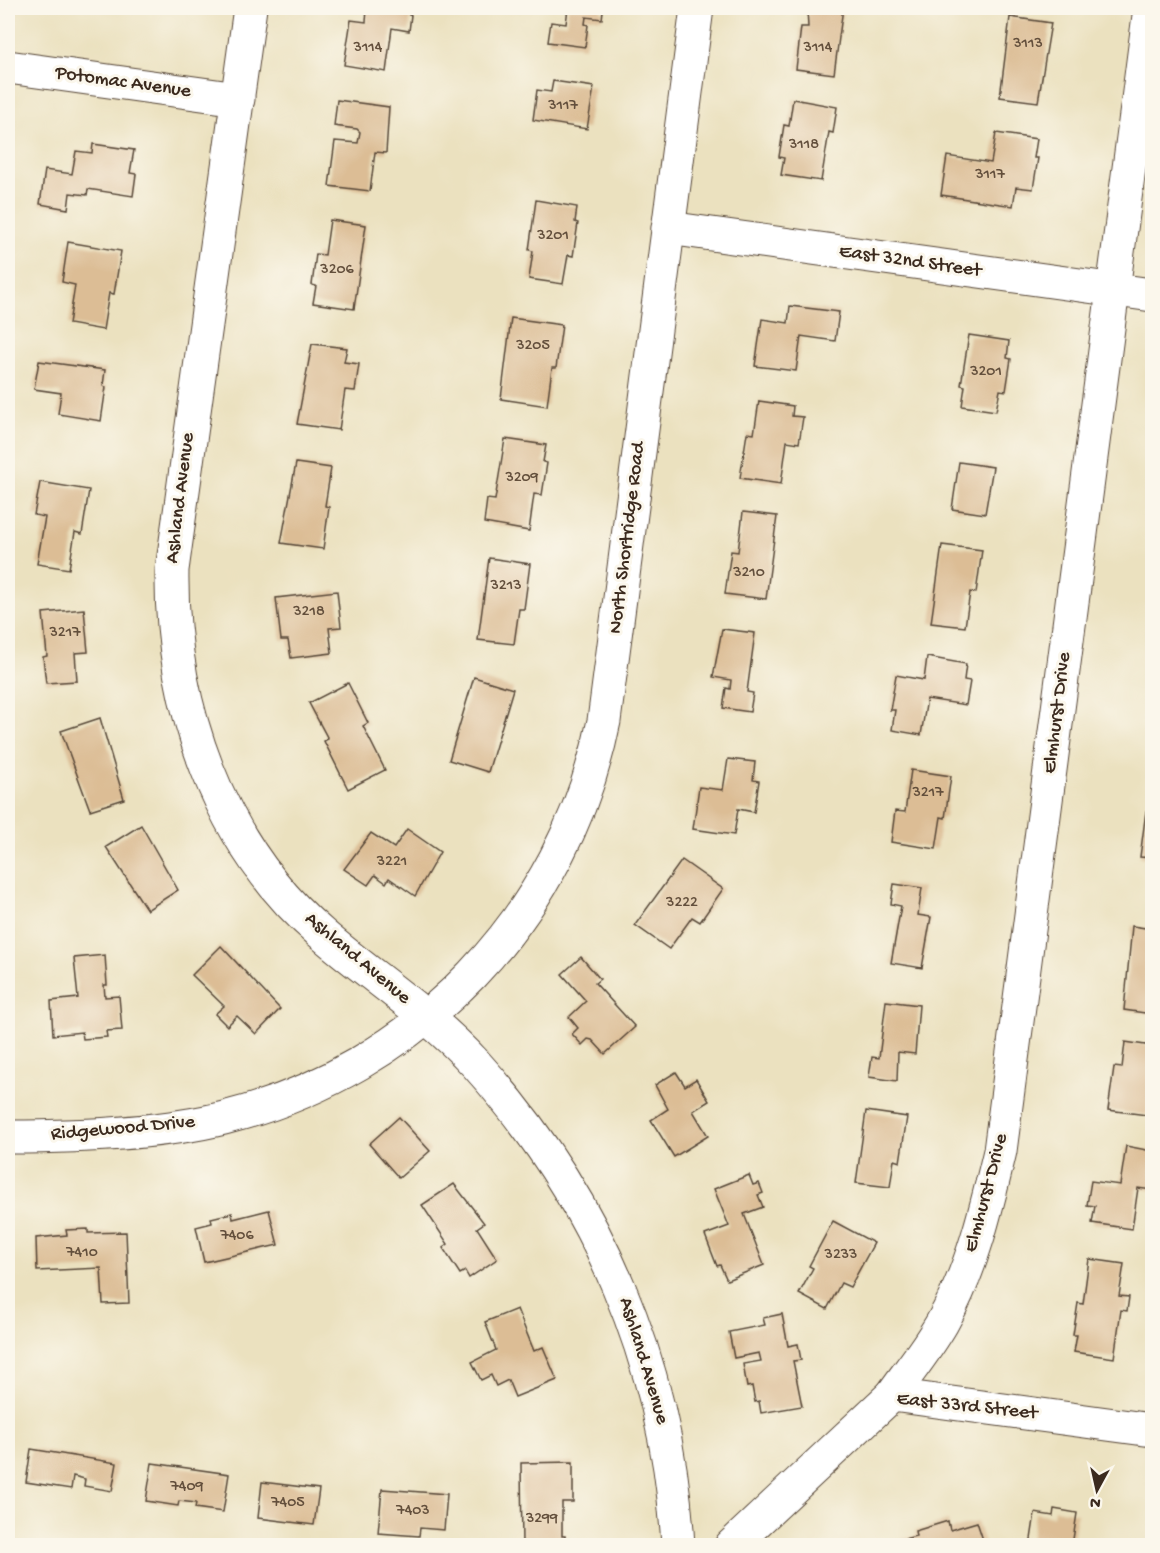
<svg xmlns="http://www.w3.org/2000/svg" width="1160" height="1553" font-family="'Gochi Hand',sans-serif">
	<rect width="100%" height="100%" fill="#fbf7ec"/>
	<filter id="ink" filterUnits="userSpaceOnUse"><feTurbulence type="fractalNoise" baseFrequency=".0167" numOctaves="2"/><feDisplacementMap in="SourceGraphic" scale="12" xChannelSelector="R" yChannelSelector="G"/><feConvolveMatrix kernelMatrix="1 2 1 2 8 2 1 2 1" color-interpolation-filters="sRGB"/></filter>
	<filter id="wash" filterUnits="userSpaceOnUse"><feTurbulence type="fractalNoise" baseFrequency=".008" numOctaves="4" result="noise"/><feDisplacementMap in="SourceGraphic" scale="24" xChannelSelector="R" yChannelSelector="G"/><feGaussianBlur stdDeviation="1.35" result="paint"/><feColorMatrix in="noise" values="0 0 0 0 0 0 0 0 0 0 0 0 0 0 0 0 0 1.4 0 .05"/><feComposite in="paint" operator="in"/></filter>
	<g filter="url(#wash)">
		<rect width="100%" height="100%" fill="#ebe1bf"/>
		<g id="blocks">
			<g fill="#dcbd95">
				<polygon points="380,8 410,8 409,15 411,15 409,31 392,28 386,72 344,65 351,20 366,22 367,9 379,11"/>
				<polygon points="568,8 601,8 600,11 603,11 602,19 586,17 585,24 588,25 585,47 548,42 551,22 566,24"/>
				<polygon points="807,8 843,8 834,74 796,69 801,27 808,27"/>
				<polygon points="1010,17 1051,23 1038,102 1000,97"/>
				<polygon points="553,81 594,87 587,129 533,120 537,90 551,92"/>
				<polygon points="793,99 837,107 833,133 829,132 821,181 781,175 784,158 779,157 784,125 789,126"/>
				<polygon points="337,100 389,107 386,153 375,152 370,191 329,186 335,141 358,143 360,132 357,129 334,126"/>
				<polygon points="996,133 1037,139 1034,158 1038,158 1033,189 1016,187 1013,206 941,195 947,156 991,163"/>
				<polygon points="93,144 134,150 130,173 136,174 133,196 88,189 87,195 70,193 68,209 40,204 45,170 72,174 76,151 92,153"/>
				<polygon points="536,200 577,207 575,222 578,223 573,256 568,255 563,284 529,279 533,251 529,250"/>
				<polygon points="330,220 366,225 354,309 313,303 316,286 312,285 316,254 325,255"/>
				<polygon points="68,242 121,251 114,294 109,293 103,330 69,324 75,285 62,282"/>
				<polygon points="790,306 839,312 835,341 801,336 796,371 755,366 762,319 788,323"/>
				<polygon points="511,318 562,325 556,368 552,368 547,406 501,399"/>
				<polygon points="969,335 1009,341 1007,358 1011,359 1006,391 1000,390 996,411 962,406 965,386 961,385"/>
				<polygon points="312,344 347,348 344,362 359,364 355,391 345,390 339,430 297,424"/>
				<polygon points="39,361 105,370 103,386 106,387 101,421 58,414 61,393 34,389"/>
				<polygon points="759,401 793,406 792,416 803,417 799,443 787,441 781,484 740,478 747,433 754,434"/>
				<polygon points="505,439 546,445 543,462 547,463 542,495 534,494 529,531 484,523 487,499 495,500"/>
				<polygon points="959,462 993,467 985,514 952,509"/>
				<polygon points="296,463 331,468 325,506 329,507 323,549 281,543"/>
				<polygon points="40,482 89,490 82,534 75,532 69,569 37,564 45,517 34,515"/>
				<polygon points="743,512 777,516 766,599 725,594 731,551 738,552"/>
				<polygon points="942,545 982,550 976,593 970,592 965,627 931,623"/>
				<polygon points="489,558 530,564 524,609 519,609 514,644 478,640"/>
				<polygon points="337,591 341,627 329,628 332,653 291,658 288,640 281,640 276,598"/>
				<polygon points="84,609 88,652 75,653 77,681 46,683 43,657 47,656 43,613"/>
				<polygon points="722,629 755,633 747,692 753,693 750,712 723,708 726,688 730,689 731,680 713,677"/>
				<polygon points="927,657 966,664 964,680 970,681 966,705 927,699 921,735 892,730 895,710 890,710 896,675 924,680"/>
				<polygon points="474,677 513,689 488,772 449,760"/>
				<polygon points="348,683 368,723 363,726 385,770 348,789 324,741 328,739 309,703"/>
				<polygon points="100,718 124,799 90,810 61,731"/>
				<polygon points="728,759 755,762 753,780 759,781 754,812 738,809 734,835 693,829 699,787 723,790"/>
				<polygon points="911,770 951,776 945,818 941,817 936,849 891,842 895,811 905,812"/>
				<polygon points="1146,811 1152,812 1152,858 1140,857"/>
				<polygon points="141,825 178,890 147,910 106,847"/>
				<polygon points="407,829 440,852 415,896 389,878 386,883 375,875 368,885 344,869 371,833 394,848"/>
				<polygon points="682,860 723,889 700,922 692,917 669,949 635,925"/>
				<polygon points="894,884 922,888 918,915 931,917 922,968 891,963 901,906 891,904"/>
				<polygon points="1132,926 1152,929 1152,1014 1124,1010"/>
				<polygon points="221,946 280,1009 256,1034 237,1016 227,1026 215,1014 224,1006 192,975"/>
				<polygon points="105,955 107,985 104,985 105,997 119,996 122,1030 106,1031 107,1037 83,1039 82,1032 53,1035 51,1001 78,998 74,958"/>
				<polygon points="581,957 600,979 595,983 635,1027 605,1054 592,1040 588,1039 582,1045 572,1034 578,1028 569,1017 586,1001 562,974"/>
				<polygon points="886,1001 919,1005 915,1054 898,1052 897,1081 869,1077 872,1057 879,1058"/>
				<polygon points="1125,1042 1152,1046 1152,1072 1147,1115 1108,1110 1114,1067 1122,1068"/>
				<polygon points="676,1072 685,1086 696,1079 709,1101 693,1111 708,1136 674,1157 651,1120 668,1109 655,1085"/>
				<polygon points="866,1111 907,1117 900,1162 894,1160 890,1187 856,1183"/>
				<polygon points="399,1117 430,1151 399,1178 369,1144"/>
				<polygon points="1126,1146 1152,1151 1152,1190 1138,1188 1132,1229 1092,1223 1095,1206 1087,1205 1091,1181 1120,1185"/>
				<polygon points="749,1175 753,1185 759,1183 763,1193 758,1195 763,1207 744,1214 764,1265 727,1280 720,1265 717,1266 705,1235 729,1226 714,1189"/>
				<polygon points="454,1184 484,1223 477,1228 497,1259 469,1278 465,1271 460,1274 443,1248 448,1244 422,1205"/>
				<polygon points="269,1210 278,1245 204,1262 196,1227 212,1223 211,1218 232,1213 233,1219"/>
				<polygon points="833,1221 874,1243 850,1287 841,1283 827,1309 799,1294 813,1268 809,1266"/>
				<polygon points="88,1229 88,1233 126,1232 129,1303 103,1304 101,1268 37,1271 36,1238 67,1235 66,1230"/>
				<polygon points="1089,1259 1124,1264 1119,1296 1129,1297 1127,1311 1121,1310 1114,1358 1074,1352 1077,1335 1073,1335 1078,1303 1083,1304"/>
				<polygon points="517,1309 534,1351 543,1347 557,1380 515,1397 508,1380 496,1386 491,1375 481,1380 472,1362 496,1350 485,1322"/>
				<polygon points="782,1314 788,1346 798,1344 801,1360 793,1361 802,1406 761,1413 759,1401 755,1402 752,1386 747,1387 743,1364 761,1361 759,1353 734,1358 729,1332 765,1325 763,1318"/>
				<polygon points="31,1449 117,1463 112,1491 84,1486 85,1479 73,1476 71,1489 26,1482"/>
				<polygon points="573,1462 573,1502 562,1502 562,1536 565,1536 565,1546 522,1546 521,1463"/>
				<polygon points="152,1463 229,1474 223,1512 195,1508 196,1503 179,1501 178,1506 146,1501"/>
				<polygon points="262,1482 319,1489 314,1525 258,1518"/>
				<polygon points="382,1489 447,1494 444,1530 420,1528 419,1536 378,1533"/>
				<polygon points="1054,1509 1077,1513 1072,1546 1030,1546 1035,1513 1053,1516"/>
				<polygon points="948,1521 950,1530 977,1522 985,1546 902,1546 900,1540 916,1536 915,1531"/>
			</g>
		</g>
	</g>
	<g filter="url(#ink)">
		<use href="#blocks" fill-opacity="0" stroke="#554536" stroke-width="1.5"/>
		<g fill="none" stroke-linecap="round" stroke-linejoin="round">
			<defs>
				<g id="minor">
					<path d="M250,8L172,570C170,704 218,845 322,934C373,978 430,1014 476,1064C597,1198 668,1364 678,1546"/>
					<polyline points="8,67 238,99"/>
					<polyline points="668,228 1152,295"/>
					<path d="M8,1137C75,1137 159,1134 224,1118C417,1070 565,916 604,721L697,8"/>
					<path d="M892,1395C909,1371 927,1349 942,1323C972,1270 986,1210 1000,1151L1150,8"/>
					<polyline points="731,1546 892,1395 1152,1430"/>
				</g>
			</defs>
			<use href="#minor" stroke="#554536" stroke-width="35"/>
			<use href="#minor" stroke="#fff" stroke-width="33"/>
		</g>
	</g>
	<g text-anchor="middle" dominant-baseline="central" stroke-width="6" stroke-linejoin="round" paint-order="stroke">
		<g font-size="16" fill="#634f3c">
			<text x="1028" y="44">3113</text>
			<text x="368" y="48">3114</text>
			<text x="818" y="48">3114</text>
			<text x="563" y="106">3117</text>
			<text x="804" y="145">3118</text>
			<text x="990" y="175">3117</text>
			<text x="553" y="236">3201</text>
			<text x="337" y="270">3206</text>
			<text x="533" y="346">3205</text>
			<text x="986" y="372">3201</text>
			<text x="522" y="478">3209</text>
			<text x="749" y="573">3210</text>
			<text x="506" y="586">3213</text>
			<text x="309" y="612">3218</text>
			<text x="65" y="633">3217</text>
			<text x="928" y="793">3217</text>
			<text x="392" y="862">3221</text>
			<text x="682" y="903">3222</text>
			<text x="237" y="1236">7406</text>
			<text x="82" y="1253">7410</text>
			<text x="841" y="1255">3233</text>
			<text x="187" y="1487">7409</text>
			<text x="288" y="1503">7405</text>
			<text x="413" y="1511">7403</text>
			<text x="542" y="1519">3299</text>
		</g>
		<g font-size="20" fill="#3b2a1e" stroke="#fbf7ec">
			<text transform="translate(123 83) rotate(8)">Potomac Avenue</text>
			<text transform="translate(910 262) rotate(8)">East 32nd Street</text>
			<text transform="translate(181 498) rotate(-83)">Ashland Avenue</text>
			<text transform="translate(628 538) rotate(-83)">North Shortridge Road</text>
			<text transform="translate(1058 713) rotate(-83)">Elmhurst Drive</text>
			<text transform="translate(357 959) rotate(40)">Ashland Avenue</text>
			<text transform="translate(123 1129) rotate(-5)">Ridgewood Drive</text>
			<text transform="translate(987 1193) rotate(-75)">Elmhurst Drive</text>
			<text transform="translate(643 1361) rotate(73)">Ashland Avenue</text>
			<text transform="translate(967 1407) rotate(6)">East 33rd Street</text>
		</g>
	</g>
	<rect width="1160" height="1553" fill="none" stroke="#fbf7ec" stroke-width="30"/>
	<g transform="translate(1097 1490) rotate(188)" stroke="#fbf7ec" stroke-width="4.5" paint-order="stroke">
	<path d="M0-4.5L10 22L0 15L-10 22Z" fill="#3b2a1e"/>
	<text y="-9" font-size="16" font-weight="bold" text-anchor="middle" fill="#3b2a1e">N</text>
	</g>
</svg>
